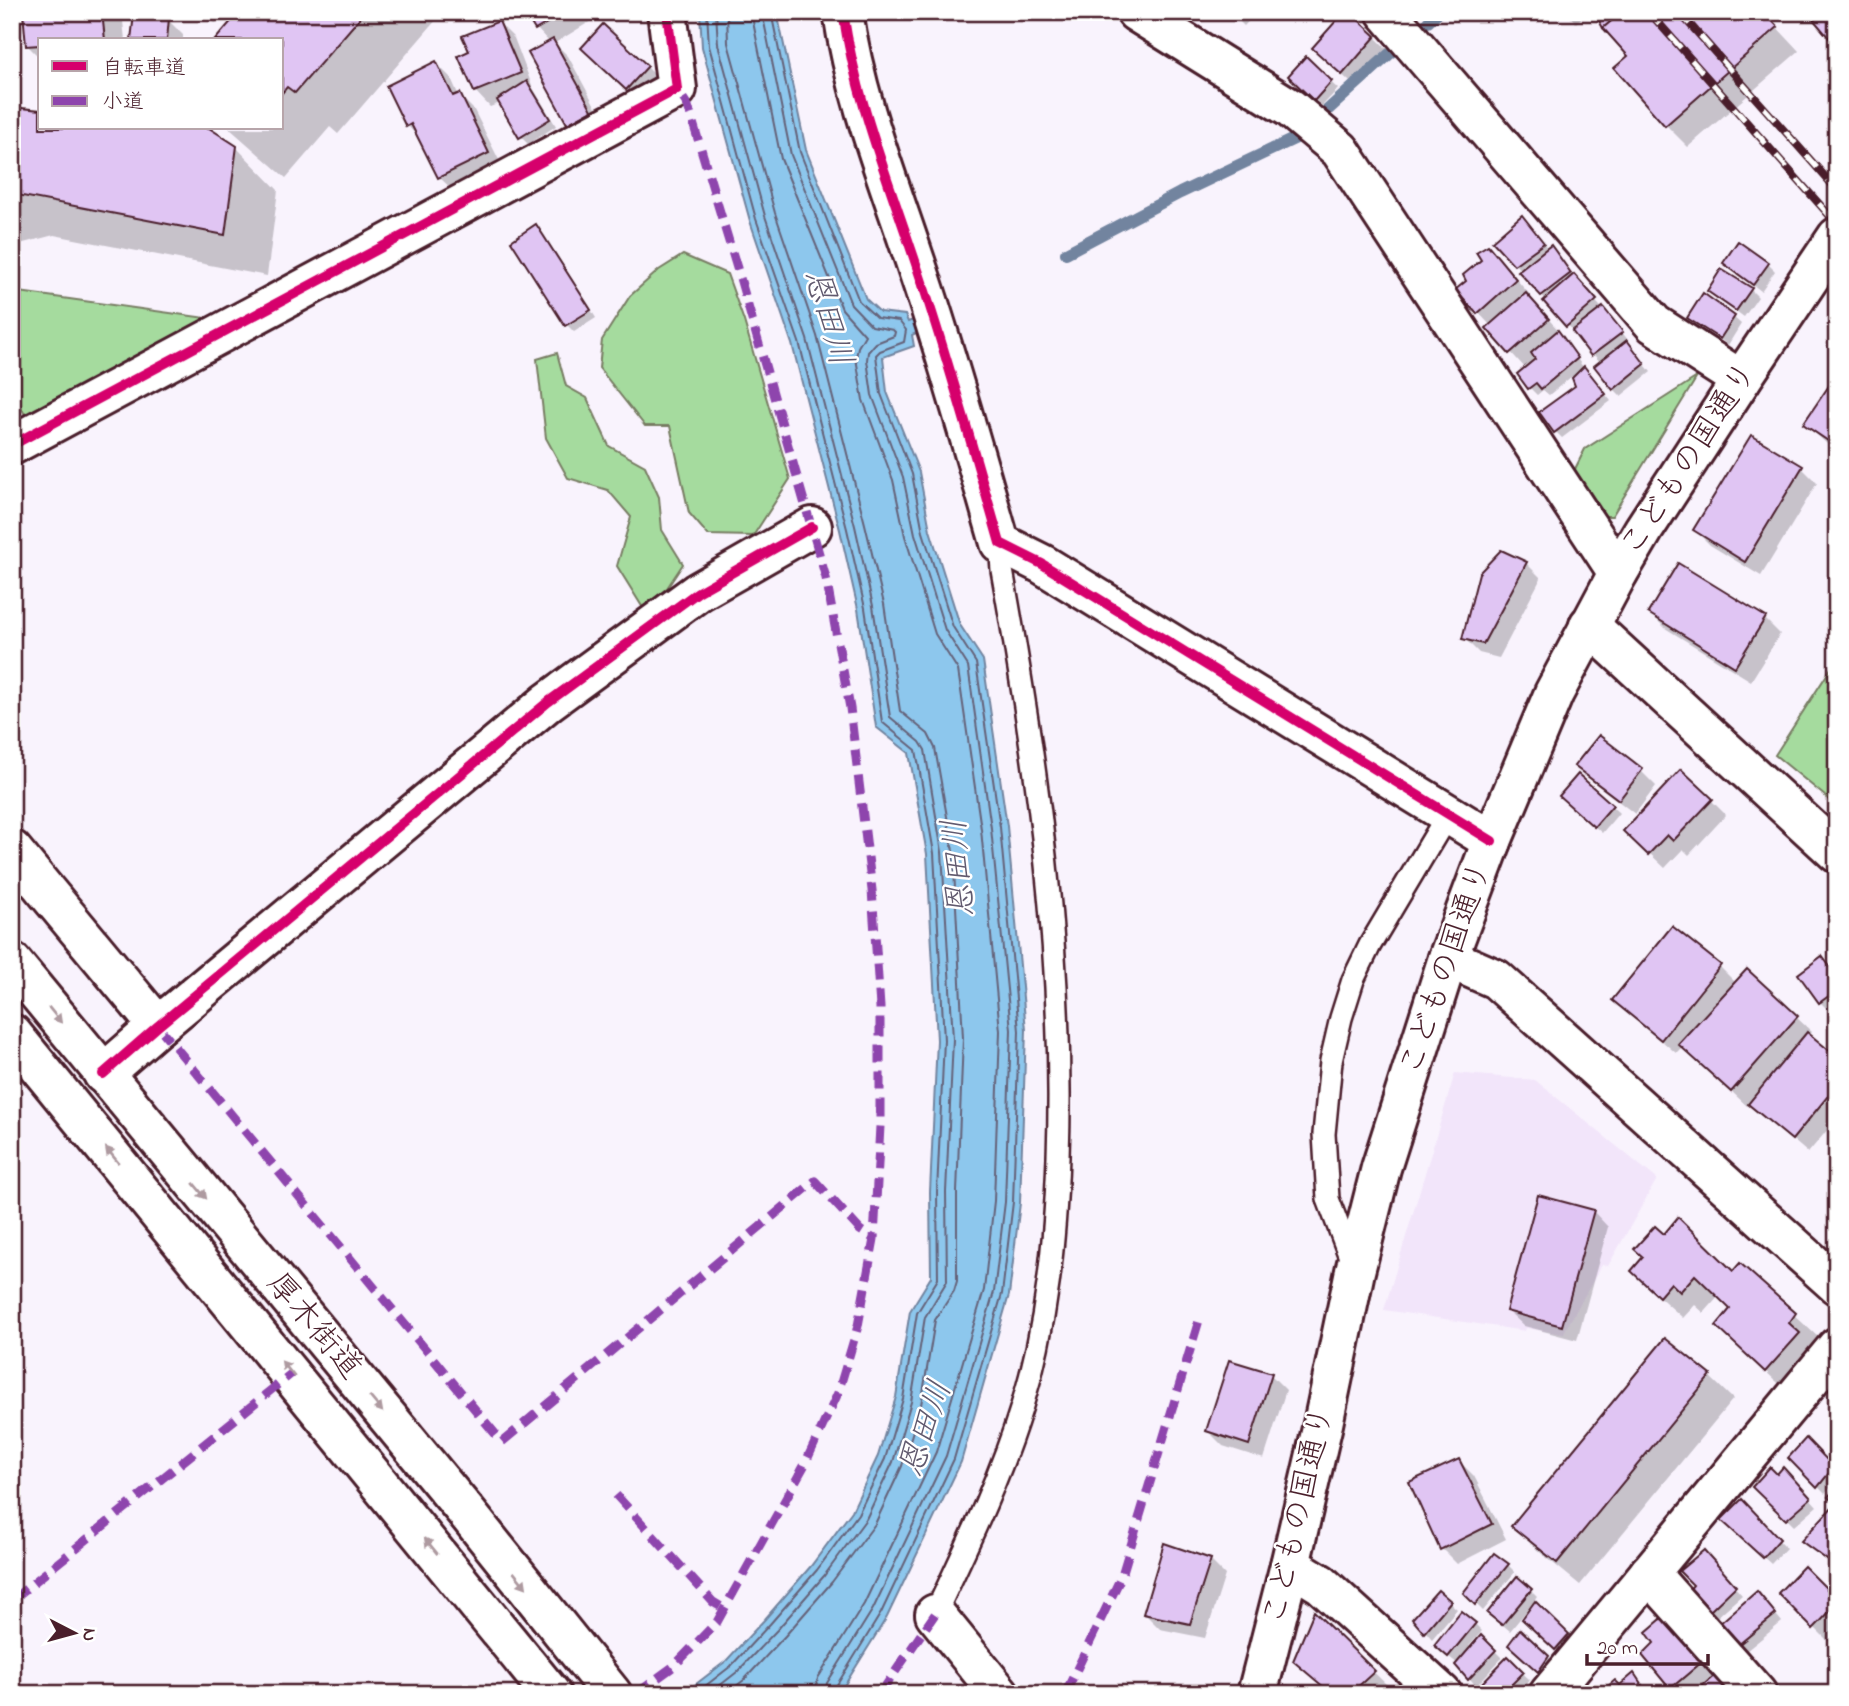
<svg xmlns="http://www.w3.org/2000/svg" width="1849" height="1706" font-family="'Indie Flower','Klee One',sans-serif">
	<rect width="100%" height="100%" fill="#f9f3fd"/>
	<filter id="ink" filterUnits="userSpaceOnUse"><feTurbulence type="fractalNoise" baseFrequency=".0143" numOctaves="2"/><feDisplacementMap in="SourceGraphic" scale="14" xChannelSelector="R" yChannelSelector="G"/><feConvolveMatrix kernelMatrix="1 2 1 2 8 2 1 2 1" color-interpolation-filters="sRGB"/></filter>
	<g filter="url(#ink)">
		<polygon fill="#f2e5fa" points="1455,1073 1535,1080 1657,1179 1608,1266 1602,1265 1563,1334 1526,1328 1525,1331 1384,1310"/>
		<g fill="#a5db9e" stroke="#787d64" stroke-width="2">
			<polygon points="683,255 727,274 744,321 790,479 753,536 708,535 689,513 670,426 645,426 599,368 602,340 630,296 659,270"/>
			<polygon points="12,291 206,318 25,415 12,389"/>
			<polygon points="557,353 566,386 587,398 609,446 645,466 659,497 662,530 683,564 667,588 643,608 617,566 631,517 608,490 568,478 546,438 537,359"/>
			<polygon points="1697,377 1612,516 1604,516 1573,473 1585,449"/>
			<polygon points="1837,659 1837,806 1775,755"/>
		</g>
		<polygon fill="#8dc7ed" stroke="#72849f" stroke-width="2" points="700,12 777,12 806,150 866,299 880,312 905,315 908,322 913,320 918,332 912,335 914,346 883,357 887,392 919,472 930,530 960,625 983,660 1007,826 1026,1030 1020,1203 1009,1295 961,1462 887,1617 839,1694 683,1694 726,1661 765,1619 811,1566 852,1511 878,1456 896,1397 910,1311 931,1277 930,1192 937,1040 927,854 909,753 876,727 858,609 840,530 792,344 750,221 702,47"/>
		<g fill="#0003">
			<polygon points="25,12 122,12 125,40 40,40 40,58 28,46"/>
			<polygon points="204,12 233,12 215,23"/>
			<polygon points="241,12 443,12 338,134 330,127 286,178 229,128 282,128 282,40 217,40"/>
			<polygon points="527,12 585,12 591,21 555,43 568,56 606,126 584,138 569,123 530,54 550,43 537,29"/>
			<polygon points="1230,12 1257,12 1244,26"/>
			<polygon points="1566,12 1588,12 1576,23"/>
			<polygon points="1837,12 1837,43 1830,37"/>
			<polygon points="135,16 168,20 183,35 183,40 133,40"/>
			<polygon points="499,23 514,38 533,88 556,126 528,144 521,137 500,103 490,107 475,91 471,52"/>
			<polygon points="1773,23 1799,51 1688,147 1666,125"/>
			<polygon points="1375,37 1390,52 1358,89 1329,63"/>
			<polygon points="1306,59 1338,89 1322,106 1290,76"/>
			<polygon points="436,63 451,78 458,94 474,110 503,168 455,192 439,177 420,139 408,126 388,87"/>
			<polygon points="598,63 647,67 662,82 642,103"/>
			<polygon points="12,109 40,112 40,128 193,128 208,129 236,147 278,190 267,276 54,235 12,246"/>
			<polygon points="1529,225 1548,249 1558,254 1576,280 1610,317 1628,340 1626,342 1651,372 1621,396 1614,389 1601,363 1515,264"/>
			<polygon points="536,226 543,233 596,318 574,332 567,325"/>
			<polygon points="1488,247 1530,295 1528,297 1563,335 1561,336 1583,367 1611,401 1562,438 1555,431 1577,387 1572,376 1549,395 1543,390 1537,395 1530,388 1526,369 1489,328 1491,326 1478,312 1469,281 1484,261"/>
			<polygon points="1725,263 1768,264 1775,271 1761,291"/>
			<polygon points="1751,290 1758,297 1744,317 1709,291"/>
			<polygon points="1690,317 1733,317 1741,324 1728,345"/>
			<polygon points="1837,377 1837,453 1805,424"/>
			<polygon points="1752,437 1802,468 1817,483 1761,576 1710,545 1695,530"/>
			<polygon points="1526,563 1541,578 1499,658 1479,653 1464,638"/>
			<polygon points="1650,613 1765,619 1780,634 1751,681 1665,628"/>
			<polygon points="1577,766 1641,771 1656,786 1635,814 1592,781"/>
			<polygon points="1579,776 1619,813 1602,833 1568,803"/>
			<polygon points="1711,800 1726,815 1689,855 1683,849 1665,868 1626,831"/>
			<polygon points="1720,967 1736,983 1747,971 1812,1032 1809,1036 1837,1059 1837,1125 1834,1122 1808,1153 1750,1103 1747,1106 1683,1046 1676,1053 1614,1000"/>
			<polygon points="1837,977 1837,1002 1827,1009 1820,1002"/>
			<polygon points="1593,1211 1608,1227 1577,1340 1524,1326 1508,1311"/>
			<polygon points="1664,1236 1733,1274 1741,1266 1818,1337 1810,1346 1822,1357 1789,1393 1741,1349 1732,1310 1719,1296 1704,1313 1695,1305 1683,1318 1656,1294"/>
			<polygon points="1666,1340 1710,1377 1733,1399 1580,1585 1536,1549 1514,1526"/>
			<polygon points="1271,1375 1286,1390 1264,1459 1223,1446 1208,1431"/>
			<polygon points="1806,1441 1837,1472 1837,1480 1825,1494 1791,1458"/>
			<polygon points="1459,1461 1474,1476 1506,1539 1457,1564 1442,1549"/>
			<polygon points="1790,1476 1817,1506 1794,1526 1754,1487 1778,1477"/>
			<polygon points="1742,1502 1786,1548 1771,1564 1731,1527"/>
			<polygon points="1837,1504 1837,1569 1803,1541"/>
			<polygon points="1210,1560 1225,1575 1205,1638 1160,1629 1145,1614"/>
			<polygon points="1710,1560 1742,1595 1717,1617 1691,1591"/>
			<polygon points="1508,1565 1515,1572 1483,1611 1465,1593"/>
			<polygon points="1530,1590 1537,1597 1533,1602 1574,1642 1563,1656 1525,1619 1534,1605 1532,1604 1510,1631 1489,1613"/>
			<polygon points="1438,1592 1457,1609 1432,1639 1415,1619"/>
			<polygon points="1780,1593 1837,1602 1837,1634 1829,1642"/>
			<polygon points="1764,1600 1782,1622 1746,1651 1721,1624"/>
			<polygon points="1314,1614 1389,1687 1381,1694 1331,1694 1311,1676"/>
			<polygon points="1667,1616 1715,1678 1731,1694 1677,1694 1671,1688 1656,1643"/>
			<polygon points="1475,1624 1482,1631 1469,1646 1472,1648 1481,1637 1502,1658 1476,1686 1458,1664 1443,1652"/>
			<polygon points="1518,1652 1548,1657 1555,1664 1546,1677"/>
			<polygon points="1508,1659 1530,1680 1516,1694 1489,1694"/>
		</g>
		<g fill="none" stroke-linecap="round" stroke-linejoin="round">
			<g stroke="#656279" stroke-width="2">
				<polyline points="751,12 781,159 842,309 865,335 858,347 856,358 863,400 893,480 905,536 935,634 958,670 981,829 1000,1031 994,1201 984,1290 936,1452 864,1604 818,1678 815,1694"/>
				<polyline points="762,12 791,155 851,304 872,326 893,330 895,332 894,336 876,343 868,352 867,360 872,395 903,477 915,534 945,630 968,666 991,828 1011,1030 1005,1202 994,1292 946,1456 873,1609 827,1683 825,1694"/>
				<polyline points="771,12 800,152 859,301 877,318 899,321 906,330 904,342 880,351 876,355 881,394 912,474 923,532 953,627 976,663 1000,827 1019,1031 1013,1202 1002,1294 954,1459 881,1613 835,1688 834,1694"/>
				<polyline points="695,1694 731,1666 770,1624 817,1570 858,1514 885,1459 903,1399 917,1313 938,1279 937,1192 944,1040 934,853 916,750 882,722 865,608 847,529 799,342 756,219 709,46 707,12"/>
				<polyline points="709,1694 737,1672 777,1630 824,1576 866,1519 893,1462 911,1402 925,1317 947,1281 946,1192 953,1039 942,852 925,750 920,742 890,717 873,606 855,526 807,339 765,216 718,44 716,12"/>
				<polyline points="726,1694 744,1680 785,1636 832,1582 875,1524 902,1466 921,1405 935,1320 954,1291 957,1281 957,1192 963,1038 953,851 935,748 928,734 900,711 884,604 865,524 817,336 775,213 728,43 727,12"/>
			</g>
			<g stroke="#72849f" stroke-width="12">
				<polyline points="1428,22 1438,12"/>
				<polyline points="1322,115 1395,49"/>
				<polyline points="1066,253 1180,193 1298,137"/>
			</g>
		</g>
		<g fill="#e0c5f3" stroke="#4a1f2b" stroke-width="2">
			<polygon points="23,12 102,12 105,40 40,40 40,45 26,46"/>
			<polygon points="239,12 365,12 295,93 287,87 282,93 282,40 215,40"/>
			<polygon points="524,12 566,12 535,30"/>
			<polygon points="1344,12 1350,12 1376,36 1342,75 1312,48"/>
			<polygon points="1594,12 1622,12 1603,28"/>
			<polygon points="1622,12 1764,12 1778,27 1665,126 1614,68 1628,56 1603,28"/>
			<polygon points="1807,12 1837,12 1837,31 1829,38"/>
			<polygon points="134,14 169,18 167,40 131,40"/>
			<polygon points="499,21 521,73 474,92 458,56 469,51 462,36"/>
			<polygon points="603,24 648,66 626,90 581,48"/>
			<polygon points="553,39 592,110 567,124 528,53"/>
			<polygon points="1306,56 1332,81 1314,101 1288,76"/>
			<polygon points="436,61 453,96 460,93 489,153 438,178 411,124 406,127 386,86"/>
			<polygon points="527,81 550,119 519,138 497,100"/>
			<polygon points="12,107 40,110 40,128 209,128 237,146 225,235 12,194"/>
			<polygon points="1522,215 1544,243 1514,265 1492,241"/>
			<polygon points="536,224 591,310 565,326 511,241"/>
			<polygon points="1738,241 1769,263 1753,285 1723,263"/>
			<polygon points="1488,245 1516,279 1477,314 1455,290 1466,281 1463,275 1481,260 1476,252"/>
			<polygon points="1551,245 1571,273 1541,296 1518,271"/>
			<polygon points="1721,269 1752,288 1736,311 1707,291"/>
			<polygon points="1574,274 1597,300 1566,327 1543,301"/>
			<polygon points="1526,293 1549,319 1509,354 1486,328"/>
			<polygon points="1703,293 1735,316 1720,339 1687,318"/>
			<polygon points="1603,307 1623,332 1591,356 1572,331"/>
			<polygon points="1558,330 1578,358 1541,389 1536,383 1528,389 1517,374 1535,359 1531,353"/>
			<polygon points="1627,340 1645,364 1613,390 1594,366"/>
			<polygon points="1584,366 1606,394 1554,433 1539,412 1575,386 1572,378"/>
			<polygon points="1837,374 1837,447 1803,424"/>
			<polygon points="1751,435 1803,466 1745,562 1693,530"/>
			<polygon points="1501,550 1527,562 1483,644 1462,639 1479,573"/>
			<polygon points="1678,563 1766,617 1735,667 1648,613"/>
			<polygon points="1599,735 1643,769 1619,800 1574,766"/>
			<polygon points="1681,769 1713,799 1673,841 1667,835 1648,855 1623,831"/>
			<polygon points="1578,774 1613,805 1594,827 1559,796"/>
			<polygon points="1672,926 1721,965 1661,1040 1612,1000"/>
			<polygon points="1822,956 1837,976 1837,990 1819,1003 1798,974"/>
			<polygon points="1747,969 1798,1016 1731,1092 1678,1044"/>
			<polygon points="1807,1032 1837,1057 1837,1085 1792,1140 1748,1104"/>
			<polygon points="1538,1195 1594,1210 1562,1326 1506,1311"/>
			<polygon points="1678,1217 1733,1271 1740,1263 1796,1313 1789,1323 1800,1333 1765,1372 1716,1326 1730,1309 1695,1275 1680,1292 1671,1283 1659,1297 1631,1271 1643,1257 1634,1249 1655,1226 1664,1234"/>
			<polygon points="1665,1338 1711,1375 1557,1563 1511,1526"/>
			<polygon points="1229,1360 1272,1373 1249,1445 1206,1431"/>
			<polygon points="1806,1438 1834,1467 1817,1488 1788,1458"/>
			<polygon points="1459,1459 1492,1524 1440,1550 1409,1482"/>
			<polygon points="1770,1467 1777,1474 1783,1467 1811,1498 1786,1520 1752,1487"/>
			<polygon points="1837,1486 1837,1567 1801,1541 1835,1504 1828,1497"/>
			<polygon points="1742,1499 1780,1539 1763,1558 1721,1520"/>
			<polygon points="1164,1543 1211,1559 1190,1624 1143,1614"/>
			<polygon points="1704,1550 1736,1586 1709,1612 1688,1591 1693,1585 1679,1571"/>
			<polygon points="1494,1553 1509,1564 1475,1605 1463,1593"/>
			<polygon points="1804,1566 1837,1599 1837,1604 1813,1629 1778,1593"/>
			<polygon points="1517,1576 1532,1589 1502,1625 1487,1613"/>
			<polygon points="1438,1590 1451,1601 1424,1633 1412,1619"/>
			<polygon points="1757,1591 1776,1614 1738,1645 1719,1624"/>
			<polygon points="1535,1601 1569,1634 1555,1650 1522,1619"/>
			<polygon points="1314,1611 1375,1671 1350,1694 1332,1694 1293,1661"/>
			<polygon points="1461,1611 1476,1623 1448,1657 1434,1645"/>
			<polygon points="1667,1614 1703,1661 1670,1689 1642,1655 1654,1643 1646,1632"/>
			<polygon points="1520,1629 1549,1656 1538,1672 1508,1645"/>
			<polygon points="1481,1635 1496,1650 1468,1680 1455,1665"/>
			<polygon points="1508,1656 1524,1672 1502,1694 1487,1694 1479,1686"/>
			<polygon points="1634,1673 1648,1694 1599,1694 1615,1680 1620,1685"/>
			<polygon points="1715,1675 1730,1694 1693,1694"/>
			<polygon points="1287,1686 1322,1694 1285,1694"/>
		</g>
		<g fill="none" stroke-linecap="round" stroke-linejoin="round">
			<defs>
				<g id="lane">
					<polyline points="1353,1265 1328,1199 1324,1134 1331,1061 1341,1018 1353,980 1370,945 1448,814"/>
					<path d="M935,1614C967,1546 1000,1478 1022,1406C1047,1325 1055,1241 1058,1157C1065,960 1037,764 1002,570L1000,543"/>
				</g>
				<g id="street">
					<path d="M843,12C856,102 891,187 919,273C949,362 974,453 1000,543L1042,564L1492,841"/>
					<polyline points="1136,12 1290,108 1340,150 1618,573"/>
					<polyline points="1386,12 1654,324 1741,380"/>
					<polyline points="12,445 677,89 667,12"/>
					<polyline points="1589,625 1837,853"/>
					<polyline points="12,850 158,1026"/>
					<polyline points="103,1074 158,1026 548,702 698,592 812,527"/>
					<polyline points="1290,1565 1321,1584 1442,1694"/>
					<polyline points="1649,1573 1757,1694"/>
					<polyline points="935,1614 1000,1694"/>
					<polyline points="1549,1694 1837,1347"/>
				</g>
				<g id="secondary">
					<polyline points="1448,958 1496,979 1837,1285"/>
					<polyline points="1257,1694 1290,1565 1323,1424 1355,1271 1381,1168 1448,958 1492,841 1554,693 1618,573 1644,529 1741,380 1837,237"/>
				</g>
				<g id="highway">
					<polyline points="12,962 467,1513 612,1694"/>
					<polyline points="12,1034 551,1694"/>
				</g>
			</defs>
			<use href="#lane" stroke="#4a1f2b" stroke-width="26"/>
			<use href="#street" stroke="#4a1f2b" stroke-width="44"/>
			<use href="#secondary" stroke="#4a1f2b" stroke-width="44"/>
			<use href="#highway" stroke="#4a1f2b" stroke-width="44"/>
			<use href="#lane" stroke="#fff" stroke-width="21"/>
			<use href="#street" stroke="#fff" stroke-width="38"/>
			<use href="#secondary" stroke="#fff" stroke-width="38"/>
			<use href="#highway" stroke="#fff" stroke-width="38"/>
			<defs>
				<g id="rail">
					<polyline points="1649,12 1837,224"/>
					<polyline points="1679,12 1837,190"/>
				</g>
			</defs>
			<use href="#rail" stroke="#4a1f2b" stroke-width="8"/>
			<use href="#rail" stroke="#fff" stroke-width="5" stroke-dasharray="16" stroke-linecap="butt"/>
			<g stroke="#8e44ad" stroke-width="9" stroke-dasharray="18 9" stroke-linecap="butt">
				<polyline points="158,1026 502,1442 815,1181 860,1230 874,1239"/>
				<polyline points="616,1495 713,1602 725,1609"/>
				<polyline points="12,1600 292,1373"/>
				<polyline points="636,1694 674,1666 717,1622 804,1466 838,1393 858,1326 874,1239 880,1126 880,1007 872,890 850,708 826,578 740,278 688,106 677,89"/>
				<polyline points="880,1694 935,1614"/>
				<polyline points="1065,1694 1122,1575 1200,1317"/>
			</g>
			<defs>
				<g id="cycleway">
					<path d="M843,12C856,102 891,187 919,273C949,362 974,453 1000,543L1042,564L1492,841"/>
					<polyline points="12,445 677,89 667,12"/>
					<polyline points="103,1074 158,1026 548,702 698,592 812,527"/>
				</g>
			</defs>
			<use href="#cycleway" stroke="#fff" stroke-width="15"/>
			<use href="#cycleway" stroke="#d6006c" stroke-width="10"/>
		</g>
		<defs><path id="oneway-solid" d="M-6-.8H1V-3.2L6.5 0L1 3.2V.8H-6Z" transform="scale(1.75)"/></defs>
		<g fill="#ae9aa0">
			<use href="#oneway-solid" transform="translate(55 1015) rotate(51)"/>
			<use href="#oneway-solid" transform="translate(112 1155) rotate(-129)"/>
			<use href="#oneway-solid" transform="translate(200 1191) rotate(50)"/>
			<use href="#oneway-solid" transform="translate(288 1369) rotate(-129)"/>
			<use href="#oneway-solid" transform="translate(376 1404) rotate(50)"/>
			<use href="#oneway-solid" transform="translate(431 1546) rotate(-129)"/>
			<use href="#oneway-solid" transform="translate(520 1580) rotate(51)"/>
		</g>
	</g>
	<g text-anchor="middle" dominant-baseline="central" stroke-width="5" stroke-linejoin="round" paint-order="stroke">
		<g font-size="32" fill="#4a1f2b" stroke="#fff">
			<text transform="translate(1690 460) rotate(-57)">こどもの国通り</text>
			<text transform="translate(1447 969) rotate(-71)">こどもの国通り</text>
			<text transform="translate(313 1327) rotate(50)">厚木街道</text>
			<text transform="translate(1300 1516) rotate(-77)">こどもの国通り</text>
		</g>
		<g font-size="33" font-style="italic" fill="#615a6f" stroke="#fff">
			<text transform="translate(827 318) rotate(74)">恩田川</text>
			<text transform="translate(960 868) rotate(-95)">恩田川</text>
			<text transform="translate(927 1429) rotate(-71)">恩田川</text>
		</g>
	</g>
	<rect width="1849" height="1706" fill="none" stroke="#fff" stroke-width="42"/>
	<rect x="21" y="21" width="1807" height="1664" fill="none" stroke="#4a1f2b" stroke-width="2.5" filter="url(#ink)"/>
	<rect x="38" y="38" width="245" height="91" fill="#ffffff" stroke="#b7a5aa" stroke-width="2"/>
	<rect x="52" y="61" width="35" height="10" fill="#d6006c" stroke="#b7a5aa" stroke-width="2"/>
	<text x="102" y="74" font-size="21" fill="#4a1f2b">自転車道</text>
	<rect x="52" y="96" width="35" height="10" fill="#8e44ad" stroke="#b7a5aa" stroke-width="2"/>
	<text x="102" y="108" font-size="21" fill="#4a1f2b">小道</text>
	<g transform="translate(74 1633) rotate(96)" stroke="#ffffff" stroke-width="5" paint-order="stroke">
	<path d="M0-5L12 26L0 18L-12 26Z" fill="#4a1f2b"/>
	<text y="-10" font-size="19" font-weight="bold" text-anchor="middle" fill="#4a1f2b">N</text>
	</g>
	<path d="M1587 1654v10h121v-10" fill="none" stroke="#4a1f2b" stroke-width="3.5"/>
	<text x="1597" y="1654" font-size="21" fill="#4a1f2b" stroke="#ffffff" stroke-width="5" paint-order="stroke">20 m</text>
</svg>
